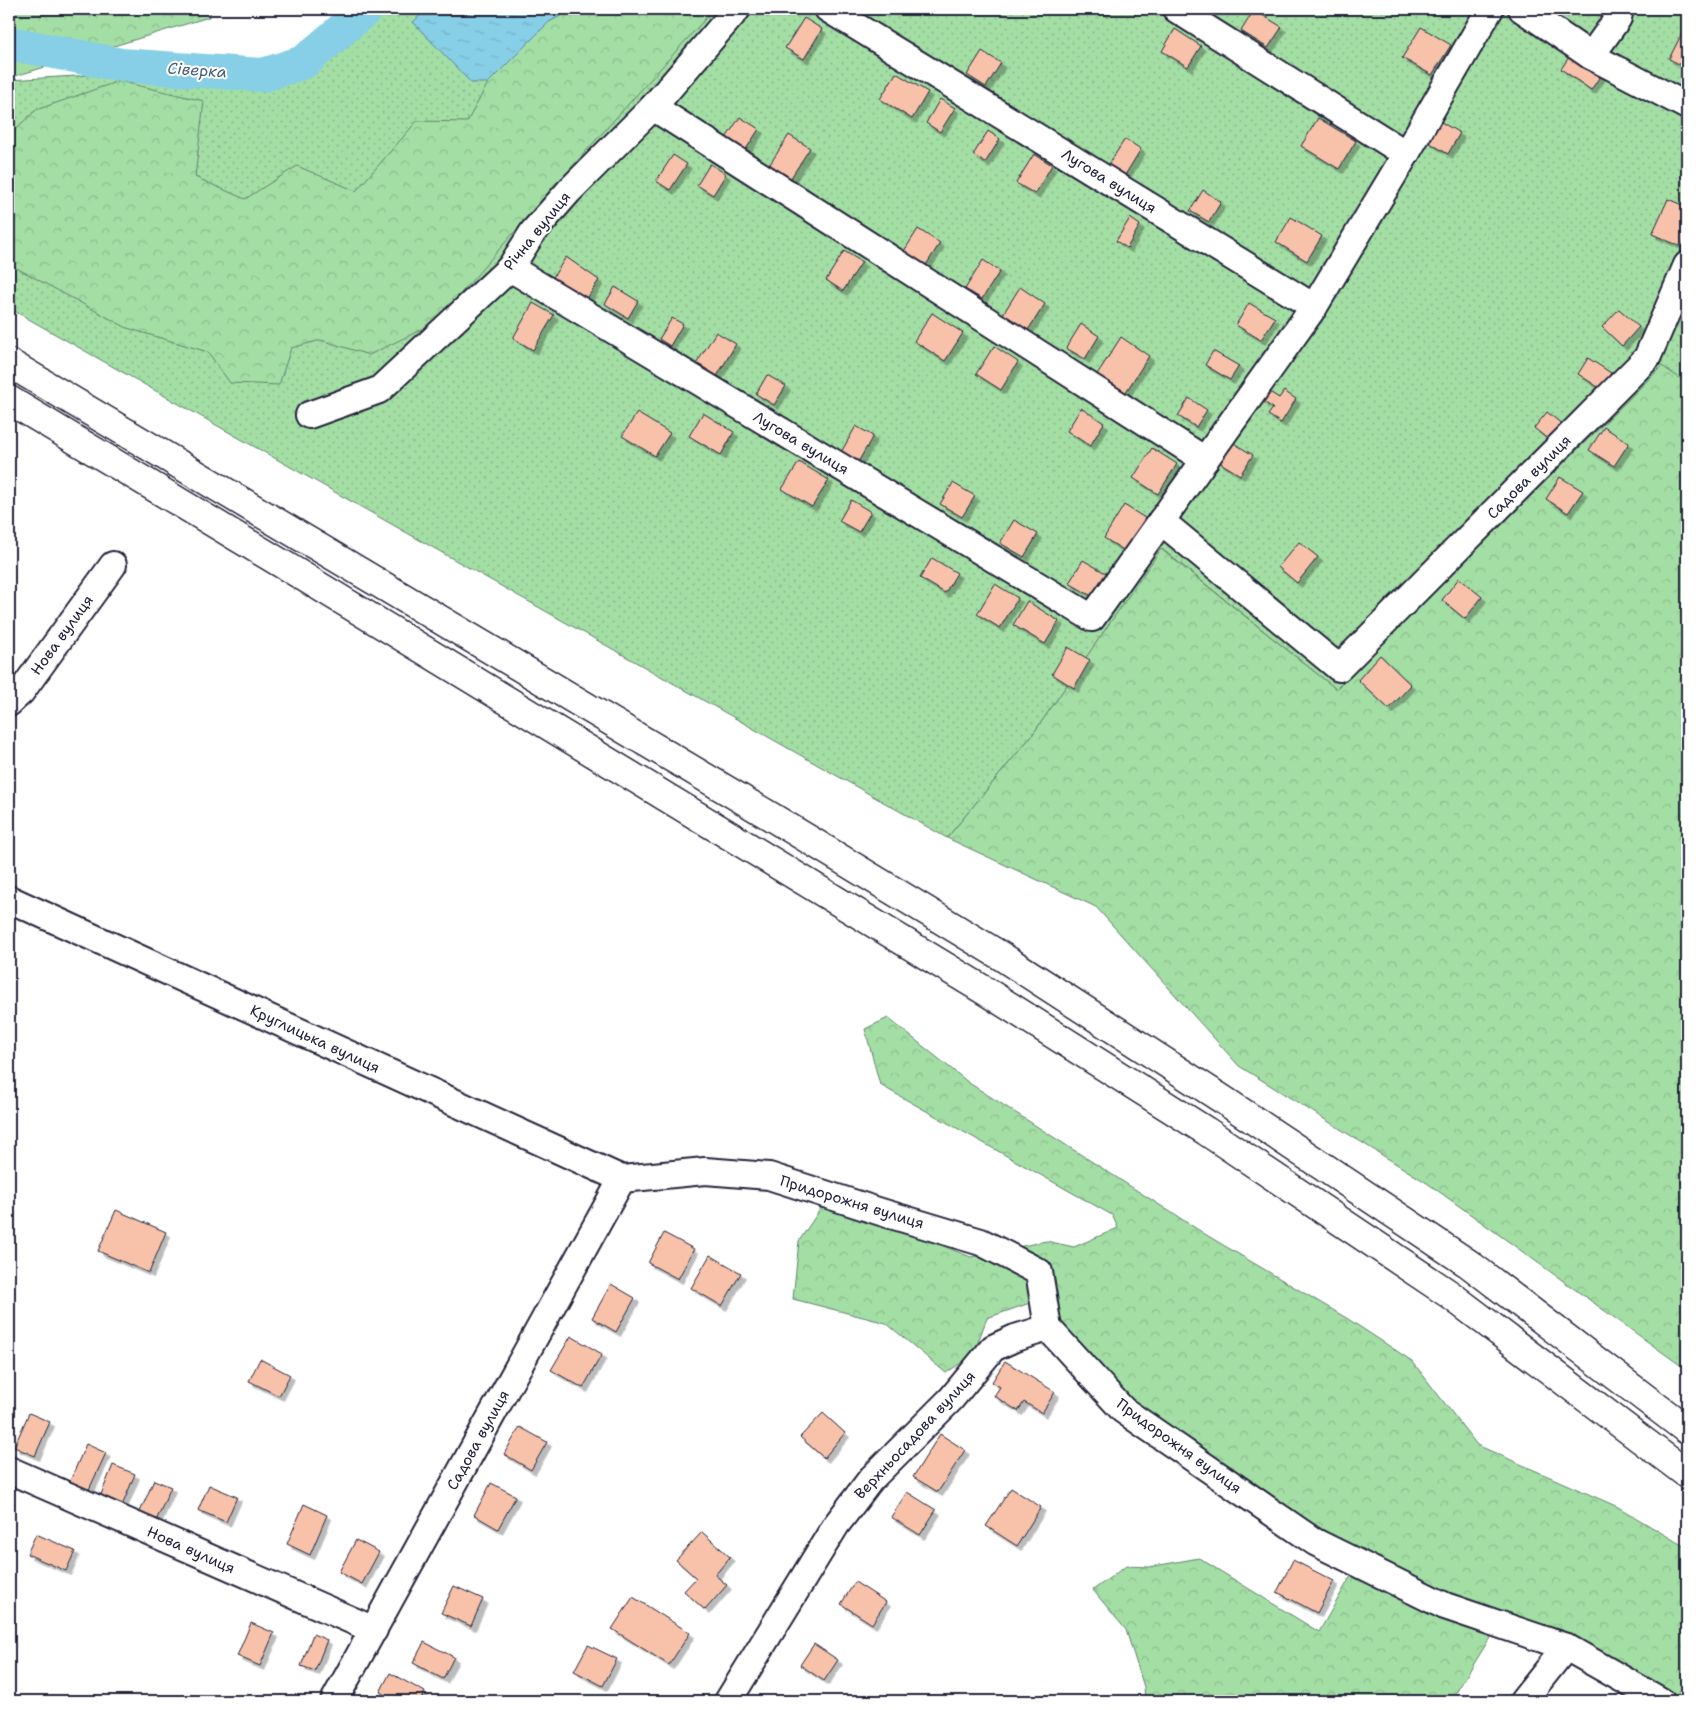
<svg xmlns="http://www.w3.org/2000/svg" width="1696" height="1710" font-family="'Shantell Sans',sans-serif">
	<defs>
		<pattern id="grass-dots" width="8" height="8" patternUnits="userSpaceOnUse" patternTransform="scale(1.25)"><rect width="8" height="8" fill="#a3dea4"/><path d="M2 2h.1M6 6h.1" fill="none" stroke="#8cbe8e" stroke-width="1.8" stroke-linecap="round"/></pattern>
		<pattern id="forest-crowns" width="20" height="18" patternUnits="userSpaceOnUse" patternTransform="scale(1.25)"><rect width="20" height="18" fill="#a3dea4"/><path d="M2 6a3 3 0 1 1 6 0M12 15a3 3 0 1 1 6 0" fill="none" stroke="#8cbe8e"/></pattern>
		<pattern id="water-ripples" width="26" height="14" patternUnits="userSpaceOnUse" patternTransform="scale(1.25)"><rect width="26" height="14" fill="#86cfe6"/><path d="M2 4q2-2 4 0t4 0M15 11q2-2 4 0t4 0" fill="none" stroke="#73b1c6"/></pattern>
		<filter id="shadow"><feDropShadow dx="4.5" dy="4.5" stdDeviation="0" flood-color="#0004"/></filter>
	</defs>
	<rect width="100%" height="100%" fill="#fff"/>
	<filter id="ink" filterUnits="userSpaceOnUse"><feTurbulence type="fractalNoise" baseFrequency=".02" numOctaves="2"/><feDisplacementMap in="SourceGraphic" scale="10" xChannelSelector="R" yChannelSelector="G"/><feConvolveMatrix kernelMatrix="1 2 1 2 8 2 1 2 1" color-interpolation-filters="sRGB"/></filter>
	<g filter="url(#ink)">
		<polygon fill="url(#grass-dots)" stroke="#628070" points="385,9 1687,9 1687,383 1661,367 1336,689 1162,549 1033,734 947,838 9,308 9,80 92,75 247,86 306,72"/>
		<g fill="url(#forest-crowns)" stroke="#628070">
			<polygon points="9,9 212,9 209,17 9,78"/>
			<polygon points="573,9 714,9 551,190 435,323 369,355 321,340 291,348 279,385 230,383 208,352 127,328 11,265 9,262 9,135 36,110 119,81 204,101 195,177 245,199 297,166 356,191 417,121 467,122 488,83 549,22"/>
			<polygon points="1662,366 1687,383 1687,1370 1427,1183 1239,1066 1096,907 947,838 1033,734 1161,549 1336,689"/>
			<polygon points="888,1018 969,1083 1208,1236 1348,1319 1412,1361 1477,1445 1618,1507 1687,1548 1687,1701 1648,1701 1504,1615 1451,1701 1145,1701 1144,1687 1126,1630 1093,1590 1126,1566 1149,1567 1199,1558 1319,1632 1352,1574 1353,1549 1125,1402 1056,1324 1030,1303 987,1318 973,1355 946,1373 886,1323 793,1299 799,1241 821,1208 840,1205 971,1257 1046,1241 1074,1247 1118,1228 1112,1215 880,1085 865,1029"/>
		</g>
		<polygon fill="url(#water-ripples)" stroke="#5e8aa2" points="482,9 573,9 549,22 488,83 471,83 413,22 421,15 463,15"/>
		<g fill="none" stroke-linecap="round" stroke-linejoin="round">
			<polyline stroke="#86cfe6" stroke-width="34" points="9,43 121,65 263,75 304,62 366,9"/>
		</g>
		<g fill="#f7c2a9" stroke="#22223b" filter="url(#shadow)">
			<polygon points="1097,9 1107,9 1104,13"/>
			<polygon points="1254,10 1282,27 1268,48 1241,31"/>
			<polygon points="804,18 822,29 804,59 785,48"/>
			<polygon points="1421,27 1451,45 1432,75 1402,58"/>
			<polygon points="1685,27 1687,28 1687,68 1669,59"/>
			<polygon points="1175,29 1201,46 1188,67 1162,51"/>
			<polygon points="982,51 1001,63 986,87 967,75"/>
			<polygon points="1573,51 1603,72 1591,90 1561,69"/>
			<polygon points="896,73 928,92 912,119 880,99"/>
			<polygon points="940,99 955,108 940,132 926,123"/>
			<polygon points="740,117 759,129 739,160 720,147"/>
			<polygon points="1318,118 1356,141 1339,169 1301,146"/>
			<polygon points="1439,121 1460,133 1448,154 1427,141"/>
			<polygon points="988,131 1000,139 985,163 973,155"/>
			<polygon points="789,135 810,148 789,181 768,167"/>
			<polygon points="1125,139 1141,149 1122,180 1105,170"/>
			<polygon points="1034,154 1052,165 1035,194 1016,183"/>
			<polygon points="673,155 687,164 670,190 656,181"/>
			<polygon points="710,164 726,174 713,195 697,185"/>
			<polygon points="1203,190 1221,202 1209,222 1190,211"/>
			<polygon points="1668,199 1687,207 1687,235 1682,247 1652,234"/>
			<polygon points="1291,217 1322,236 1307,261 1276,242"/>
			<polygon points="1130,218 1140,225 1127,248 1116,241"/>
			<polygon points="918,229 940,243 926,265 904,251"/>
			<polygon points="844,251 862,262 843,291 826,280"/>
			<polygon points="566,257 599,280 586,300 553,277"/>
			<polygon points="983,260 1000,271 982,299 965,289"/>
			<polygon points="615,287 638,301 628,318 605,304"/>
			<polygon points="1020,287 1045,304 1028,330 1003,314"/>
			<polygon points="533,303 554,315 533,350 513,338"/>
			<polygon points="1249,303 1275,318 1261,340 1236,325"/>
			<polygon points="1619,309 1639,327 1622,346 1602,327"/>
			<polygon points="932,313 963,333 945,361 914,341"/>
			<polygon points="672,318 683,324 670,346 659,339"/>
			<polygon points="1081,324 1099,336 1085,359 1066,348"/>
			<polygon points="716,332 736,344 716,378 695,366"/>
			<polygon points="1121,337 1149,356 1122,398 1094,379"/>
			<polygon points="994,346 1018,362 1001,390 976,374"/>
			<polygon points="1213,351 1239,366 1230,380 1205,365"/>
			<polygon points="1588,358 1611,373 1601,389 1578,374"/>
			<polygon points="767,375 786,386 774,405 756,394"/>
			<polygon points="1268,391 1279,398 1284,391 1296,399 1281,423 1268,415 1273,408 1262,401"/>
			<polygon points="1189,398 1207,410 1196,427 1178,416"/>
			<polygon points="1081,408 1104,423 1090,446 1067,431"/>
			<polygon points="1547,412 1568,429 1555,445 1534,428"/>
			<polygon points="637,413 670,433 655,456 622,436"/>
			<polygon points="703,413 734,432 721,455 689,436"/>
			<polygon points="856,426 873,436 857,464 840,454"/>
			<polygon points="1604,427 1629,443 1614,466 1589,450"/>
			<polygon points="1232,442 1253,455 1240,475 1219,462"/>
			<polygon points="1152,448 1177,464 1158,494 1133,478"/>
			<polygon points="799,462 829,480 812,507 782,489"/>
			<polygon points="1560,477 1583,491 1568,513 1546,499"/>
			<polygon points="953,483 975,496 962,517 940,504"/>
			<polygon points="851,500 871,512 859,532 839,521"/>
			<polygon points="1124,505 1145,518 1125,551 1104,538"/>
			<polygon points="1014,520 1038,534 1024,557 1000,543"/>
			<polygon points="1299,542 1318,557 1297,583 1278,567"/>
			<polygon points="932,558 957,573 945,593 920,578"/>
			<polygon points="1083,560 1109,575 1095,598 1069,583"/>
			<polygon points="1459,578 1482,597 1465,619 1442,600"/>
			<polygon points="995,584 1018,598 1000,628 977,614"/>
			<polygon points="1027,601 1059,621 1045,644 1013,625"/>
			<polygon points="1068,647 1090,660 1074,688 1052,674"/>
			<polygon points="1380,655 1411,685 1389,709 1358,680"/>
			<polygon points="116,1210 166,1232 149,1273 98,1251"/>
			<polygon points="664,1233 694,1249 678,1279 648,1263"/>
			<polygon points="710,1255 741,1273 722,1306 691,1288"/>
			<polygon points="611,1284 635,1298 616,1332 592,1318"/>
			<polygon points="571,1336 602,1354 583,1388 551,1370"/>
			<polygon points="260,1359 290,1375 279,1396 249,1381"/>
			<polygon points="1005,1361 1055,1392 1042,1413 1024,1402 1018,1411 994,1396 1000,1387 992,1382"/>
			<polygon points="29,1413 50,1422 35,1456 14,1447"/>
			<polygon points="823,1413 845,1433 824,1458 800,1437"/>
			<polygon points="520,1427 547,1442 531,1470 504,1454"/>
			<polygon points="940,1434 965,1450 938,1492 913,1477"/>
			<polygon points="86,1444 106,1453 86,1496 67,1488"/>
			<polygon points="113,1465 135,1474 122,1506 100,1497"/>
			<polygon points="154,1480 171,1487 156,1521 139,1514"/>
			<polygon points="491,1483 516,1496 498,1529 474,1515"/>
			<polygon points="209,1485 237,1497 226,1522 198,1510"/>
			<polygon points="1011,1488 1041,1507 1017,1546 986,1526"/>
			<polygon points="907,1492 936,1510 920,1535 891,1517"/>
			<polygon points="304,1504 327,1515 310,1555 287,1544"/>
			<polygon points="702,1532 730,1557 715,1575 727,1585 705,1610 684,1591 696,1578 676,1560"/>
			<polygon points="36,1534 75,1551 66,1571 27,1554"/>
			<polygon points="356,1540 379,1552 362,1584 339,1572"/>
			<polygon points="1293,1560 1334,1581 1317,1613 1277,1592"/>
			<polygon points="855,1582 886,1602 872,1624 841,1604"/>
			<polygon points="454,1586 483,1599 471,1626 441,1613"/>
			<polygon points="633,1597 690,1633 669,1665 612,1629"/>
			<polygon points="251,1623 274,1633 260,1666 237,1656"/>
			<polygon points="313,1634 327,1640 315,1671 301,1666"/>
			<polygon points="424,1642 454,1657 443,1679 413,1663"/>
			<polygon points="814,1644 838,1660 824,1681 800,1665"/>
			<polygon points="588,1645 617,1659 603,1686 574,1671"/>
			<polygon points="390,1673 425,1692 420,1701 396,1701 380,1692"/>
		</g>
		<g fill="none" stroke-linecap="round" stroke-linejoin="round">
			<defs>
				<g id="minor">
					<polyline points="828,9 1314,307"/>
					<polyline points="1176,9 1406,154"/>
					<polyline points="1522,9 1591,56 1687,106"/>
					<polyline points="1591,56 1618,18 1620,9"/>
					<polyline points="653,107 1205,460"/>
					<polyline points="510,268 1092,618 1314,307 1406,154 1490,9"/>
					<polyline points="309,415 379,390 510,268 533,232 569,191 653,107 737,9"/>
					<polyline points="1161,521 1339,668 1647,358 1687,265"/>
					<polyline points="9,703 21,692 113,565"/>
					<polyline points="9,899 622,1179 705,1171 769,1176 881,1212 981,1242 1039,1272 1048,1328 1123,1410 1315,1542 1445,1606 1566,1647 1661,1701"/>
					<polyline points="9,1470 374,1630"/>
					<polyline points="334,1701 622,1179"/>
					<polyline points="728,1701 836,1525 871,1479 951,1399 993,1348 1015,1338 1048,1328"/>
					<polyline points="1523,1701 1566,1647"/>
				</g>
				<g id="highway">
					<polyline points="9,363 770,816 1001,956 1222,1099 1469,1264 1687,1430"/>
					<polyline points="9,400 299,574 987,992 1206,1131 1449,1294 1687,1474"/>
				</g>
			</defs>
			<use href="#minor" stroke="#22223b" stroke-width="30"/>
			<use href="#highway" stroke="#22223b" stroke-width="31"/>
			<use href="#minor" stroke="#fff" stroke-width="26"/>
			<use href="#highway" stroke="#fff" stroke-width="28"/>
		</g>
	</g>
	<g text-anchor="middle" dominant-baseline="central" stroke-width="4" stroke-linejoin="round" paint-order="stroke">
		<g font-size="15" fill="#22223b" stroke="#fff">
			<text transform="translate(1109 181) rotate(32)">Лугова вулиця</text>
			<text transform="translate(537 231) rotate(-51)">Річна вулиця</text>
			<text transform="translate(801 443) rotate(31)">Лугова вулиця</text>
			<text transform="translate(1529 477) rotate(-45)">Садова вулиця</text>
			<text transform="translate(62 635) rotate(-54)">Нова вулиця</text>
			<text transform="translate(315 1039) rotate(25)">Круглицька вулиця</text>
			<text transform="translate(852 1202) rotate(17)">Придорожня вулиця</text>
			<text transform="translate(915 1435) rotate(-47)">Верхньосадова вулиця</text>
			<text transform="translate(478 1440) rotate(-61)">Садова вулиця</text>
			<text transform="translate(1179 1446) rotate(36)">Придорожня вулиця</text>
			<text transform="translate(191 1550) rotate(24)">Нова вулиця</text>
		</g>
		<g font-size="16" font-style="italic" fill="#455f77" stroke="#fff">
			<text transform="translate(197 70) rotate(4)">Сіверка</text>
		</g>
	</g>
	<rect width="1696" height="1710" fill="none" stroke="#fff" stroke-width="30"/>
	<rect x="15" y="15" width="1666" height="1680" fill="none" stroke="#22223b" stroke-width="2" filter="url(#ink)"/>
</svg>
